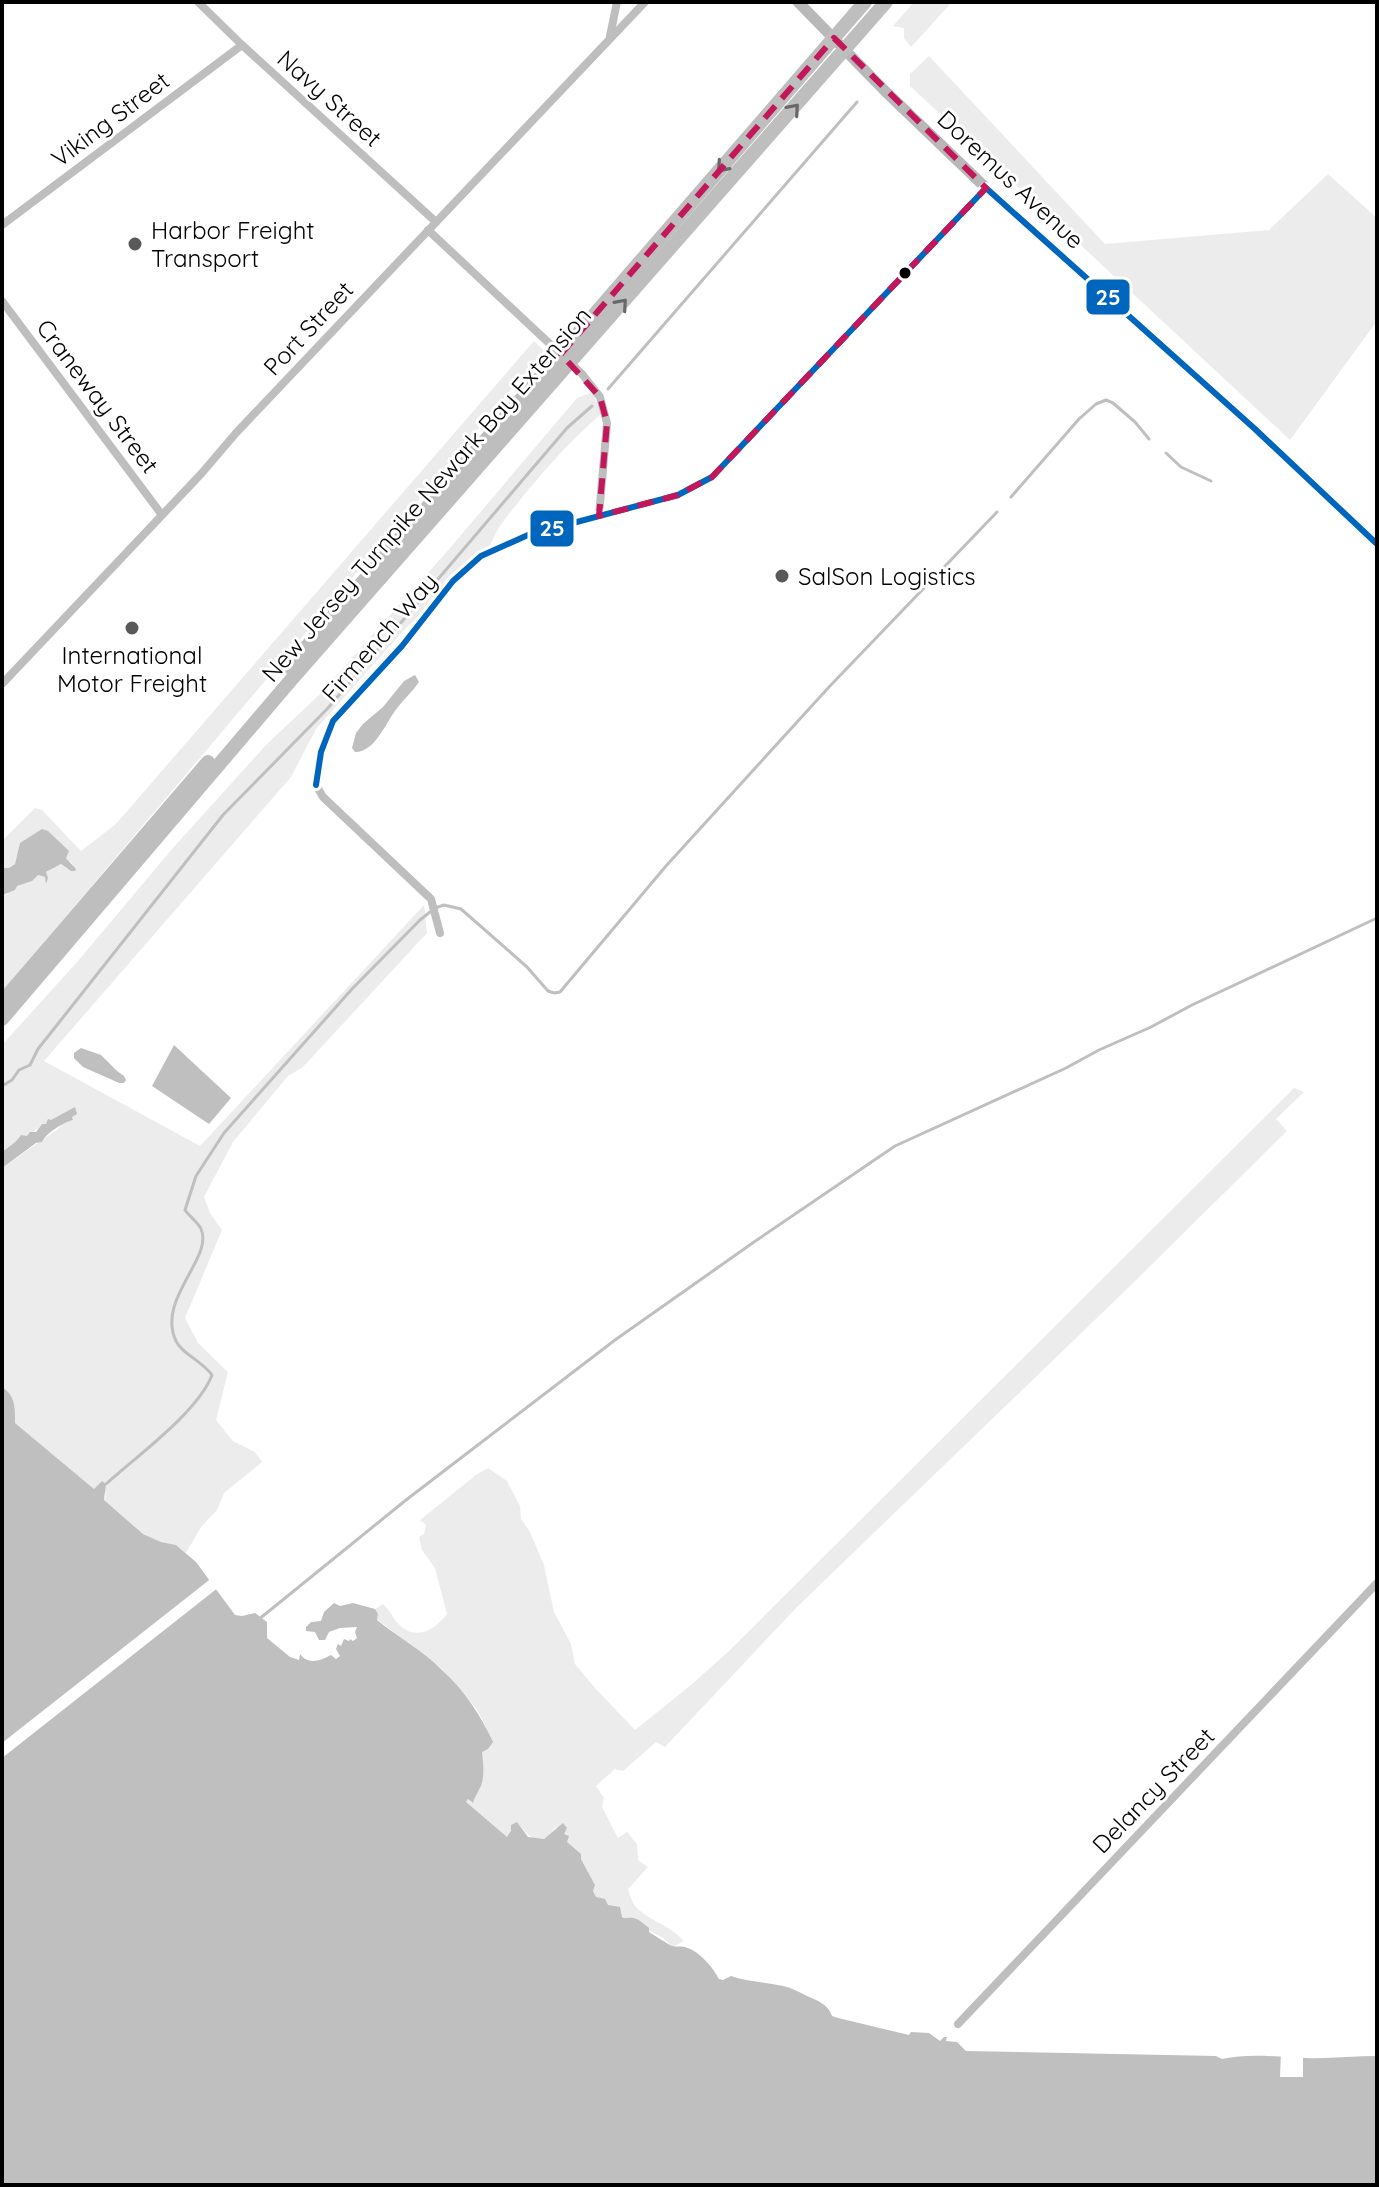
<svg xmlns="http://www.w3.org/2000/svg" width="1379" height="2187" font-family="Quicksand,sans-serif">
	<rect width="100%" height="100%" fill="#fff"/>
	<g fill="#ececec">
		<polygon points="914,2 952,2 911,47 904,38 904,28 893,26"/>
		<polygon points="929,56 1105,244 1269,230 1328,174 1377,218 1377,321 1290,440 910,86 910,74"/>
		<polygon points="534,341 544,351 2,992 2,898 17,886 38,875 45,877 45,873 61,864 67,869 73,864 66,858 66,855 26,839 21,843 15,864 9,868 2,868 2,841 35,808 42,810 81,851 116,824"/>
		<path d="M593,392L601,414C572,439 548,466 524,495C511,512 497,526 490,547L403,631L316,729L291,777L44,1061L200,1146L424,905L427,933L303,1067L288,1076L233,1142L204,1197L210,1213L222,1230L185,1318L198,1343L228,1372L216,1420L233,1441L255,1452L262,1462L224,1493L217,1510L201,1527L186,1553L176,1545L161,1542L143,1534L104,1500L106,1497L105,1490L94,1489L15,1423C15,1408 16,1396 2,1387V1168L58,1129L66,1121L69,1112L47,1124H42C31,1137 14,1140 2,1152V1045L78,961L172,849L266,745L320,694L450,548L577,398Z"/>
		<path d="M1294,1088L1304,1092L1276,1119L1287,1131L1129,1287L797,1607L665,1747L656,1742L623,1771L615,1769L596,1786L604,1798L602,1807L618,1838L627,1832L637,1844L638,1860L648,1867L628,1889C630,1895 632,1903 636,1907C649,1921 670,1925 684,1941L673,1947L663,1938L622,1916L596,1897L593,1891L595,1885L581,1859L567,1842L564,1834L556,1827C541,1849 530,1839 517,1822L508,1838L465,1802L468,1799L472,1803L476,1792L480,1789L483,1776L482,1752L486,1727L476,1708L442,1669L377,1619L378,1614L375,1609L383,1604C389,1609 391,1615 396,1621C413,1642 433,1632 447,1614L435,1568L422,1550L419,1537L424,1534L426,1525L420,1520L476,1475L488,1468L507,1481L520,1506L521,1519L530,1532L544,1565L554,1612L571,1644L575,1664L595,1688L635,1730L691,1685L728,1652Z"/>
	</g>
	<g fill="#bfbfbf">
		<path d="M415,675L419,682C413,691 405,698 398,707C386,721 376,752 355,752L352,748L356,733L363,724L383,707L404,681Z"/>
		<polygon points="42,829 48,831 69,851 66,858 76,869 75,871 71,871 61,864 46,872 48,878 46,884 45,877 38,875 32,881 17,886 15,890 5,894 2,898 2,868 9,868 15,864 20,843"/>
		<polygon points="174,1045 231,1098 209,1124 152,1086"/>
		<polygon points="81,1048 101,1055 117,1071 124,1076 126,1080 124,1083 119,1083 83,1067 74,1058 74,1053"/>
		<path d="M75,1107L77,1114L72,1117L73,1120C64,1122 46,1133 42,1142L36,1143L2,1168V1152C8,1147 17,1142 21,1135L27,1136L30,1132H36L42,1124H46L48,1119L51,1120Z"/>
		<path d="M2,1387C16,1396 15,1408 15,1423L94,1489L102,1481L106,1484L104,1500L143,1534L161,1542L176,1545L196,1562L235,1615L242,1616L255,1613L267,1622V1638L290,1657L299,1660L300,1654C308,1665 320,1661 331,1655L336,1659L340,1656L336,1649L338,1644L341,1646L344,1639L349,1641L350,1639L353,1641L357,1638L355,1632L357,1627L340,1628L329,1632L325,1640H319L315,1632L306,1631V1627L311,1622L321,1621L324,1612L334,1603L340,1606L353,1603L375,1609L378,1614L377,1620C398,1637 423,1651 442,1670C464,1690 480,1714 493,1742L488,1749L482,1752C483,1763 485,1775 481,1786C478,1792 475,1796 473,1803L468,1799L466,1802L507,1837L511,1831V1825L517,1822L528,1837L544,1839L563,1823L567,1828L564,1834L569,1836L567,1842L581,1854V1859L595,1885L593,1891L596,1897L605,1899L608,1905L620,1907L622,1917C627,1919 630,1917 634,1918C640,1920 644,1924 649,1928V1932C654,1935 668,1944 672,1946C676,1947 681,1946 685,1947C699,1951 712,1966 719,1979L723,1980L731,1976C748,1982 765,1982 783,1986C792,1988 799,1992 807,1996C818,2001 828,2004 832,2016L838,2018L909,2035L911,2032L929,2033L940,2041L944,2037H947L946,2041L957,2042L966,2051L1216,2056L1222,2059C1249,2053 1278,2057 1306,2058C1329,2059 1353,2056 1377,2056V2185H2Z"/>
	</g>
	<g fill="#fff">
		<polygon points="213,1577 219,1587 2,1758 2,1743"/>
		<polygon points="1281,2052 1303,2053 1303,2077 1280,2077"/>
	</g>
	<g fill="none" stroke-linecap="round" stroke-linejoin="round">
		<g stroke="#bfbfbf" stroke-width="3">
			<polyline points="608,389 857,102"/>
			<polyline points="1166,453 1181,467 1211,481"/>
			<polyline points="1011,497 1079,419 1096,404 1106,400 1113,403 1135,422 1149,439"/>
			<polyline points="2,1086 12,1080 19,1070 30,1065 38,1049 223,815 328,708 567,428 592,406"/>
			<path d="M106,1484C137,1456 198,1412 212,1375C202,1361 181,1353 176,1341C156,1299 214,1258 201,1229C198,1222 189,1216 185,1210L196,1176L224,1133L352,989L420,920L435,908L444,905L461,909L527,967L548,991L554,993L560,992L666,866L829,687L997,512"/>
			<polyline points="258,1620 406,1500 615,1340 754,1242 895,1146 1066,1068 1099,1050 1151,1027 1192,1005 1377,918"/>
		</g>
		<g stroke="#bebebe" stroke-width="8">
			<polyline points="198,2 242,45 436,222"/>
			<polyline points="610,36 617,2"/>
			<polyline points="2,225 242,45"/>
			<polyline points="428,230 582,374 600,397 607,423 599,516"/>
			<polyline points="2,301 162,515"/>
			<polyline points="2,684 201,474 236,433 645,2"/>
			<polyline points="440,933 431,899 323,797 316,785 321,752 333,721 402,646 453,581 481,556 528,535 678,495 712,477 986,188"/>
			<polyline points="958,2024 1377,1583"/>
		</g>
		<polyline stroke="#b8b8b8" stroke-width="11" points="798,2 885,91 986,188 1255,429 1377,544"/>
		<g stroke="#bebebe" stroke-width="14">
			<polyline points="289,667 865,2"/>
			<polyline points="2,1002 208,762"/>
			<polyline points="2,1019 291,680 886,2"/>
		</g>
		<defs>
			<polyline id="bus-1" points="316,785 321,752 333,721 402,646 453,581 481,556 528,535 678,495 712,477 986,188 1255,429 1377,544"/>
		</defs>
		<use href="#bus-1" stroke="#fff" stroke-width="12"/>
		<use href="#bus-1" stroke="#0065bd" stroke-width="6"/>
	</g>
	<defs><path id="oneway-chevron" d="M-2-3.5L2.5 0L-2 3.5" fill="none" stroke-width="1.6" stroke-linecap="round" stroke-linejoin="round" transform="scale(2)"/></defs>
	<g stroke="#686868">
		<use href="#oneway-chevron" transform="translate(794 109) rotate(-49)"/>
		<use href="#oneway-chevron" transform="translate(722 167) rotate(131)"/>
		<use href="#oneway-chevron" transform="translate(622 304) rotate(-49)"/>
	</g>
	<path fill="none" stroke="#c2185b" stroke-width="6" stroke-dasharray="16 10" stroke-linejoin="round" d="M834,38L986,188L712,477L678,495L599,516L607,423L600,397L561,354Z"/>
	<g fill="#595959" stroke="#fff" stroke-width="3">
		<circle cx="135" cy="244" r="8"/>
		<circle cx="782" cy="576" r="8"/>
		<circle cx="132" cy="628" r="8"/>
	</g>
	<circle fill="#000" stroke="#fff" stroke-width="3" cx="905" cy="273" r="7"/>
	<g text-anchor="middle" dominant-baseline="central" stroke-width="6" stroke-linejoin="round" paint-order="stroke">
		<g font-size="24" fill="#000" stroke="#fff">
			<text transform="translate(330 98) rotate(42)">Navy Street</text>
			<text transform="translate(110 119) rotate(-37)">Viking Street</text>
			<text transform="translate(1011 179) rotate(43)">Doremus Avenue</text>
			<text transform="translate(308 328) rotate(-47)">Port Street</text>
			<text transform="translate(98 396) rotate(53)">Craneway Street</text>
			<text transform="translate(426 494) rotate(-49)">New Jersey Turnpike Newark Bay Extension</text>
			<text transform="translate(379 637) rotate(-49)">Firmench Way</text>
			<text transform="translate(1153 1790) rotate(-46)">Delancy Street</text>
		</g>
		<g font-size="24" fill="#000" stroke="#fff" text-anchor="start">
			<text x="151" y="230">Harbor Freight<tspan x="151" dy="28">Transport</tspan></text>
			<text x="798" y="576">SalSon Logistics</text>
			<text x="132" y="655" text-anchor="middle">International<tspan x="132" dy="28">Motor Freight</tspan></text>
		</g>
	</g>
	<g stroke="#fff" stroke-width="3">
		<rect x="1085" y="278" width="46" height="38" rx="8" fill="#0065bd"/>
		<rect x="529" y="509" width="46" height="39" rx="8" fill="#0065bd"/>
	</g>
	<g font-size="22" text-anchor="middle" font-weight="bold" fill="#fff">
		<text x="1108" y="305">25</text>
		<text x="552" y="536">25</text>
	</g>
	<rect width="1379" height="2187" fill="none" stroke="#000000" stroke-width="8"/>
</svg>
